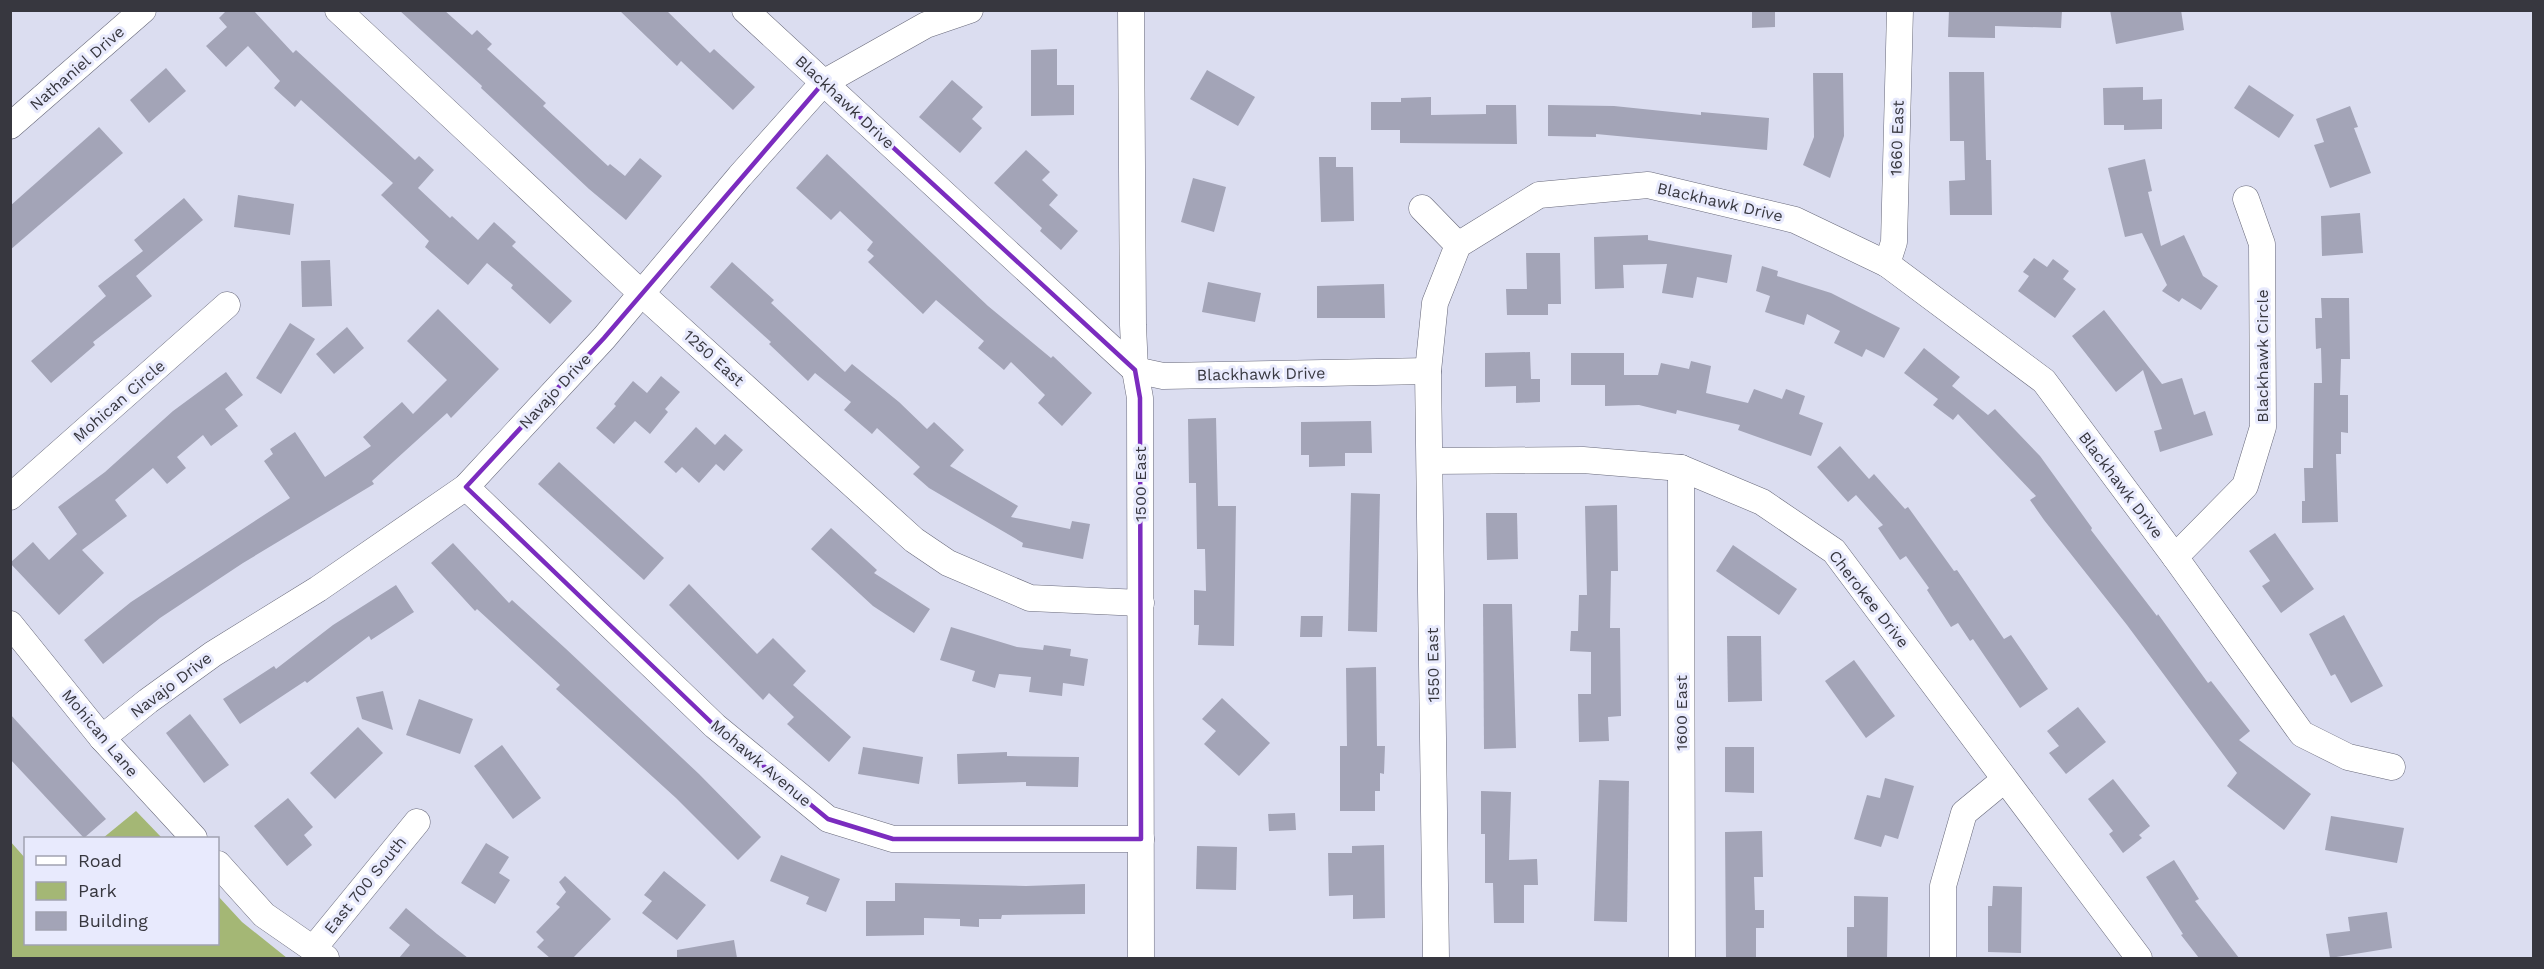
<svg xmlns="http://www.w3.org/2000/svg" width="2544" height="969" font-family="'Work Sans',sans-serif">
	<rect width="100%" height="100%" fill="#dbddf0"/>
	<g fill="#a4b775">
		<polygon points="136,811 162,838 103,838"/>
		<polygon points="10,841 25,858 26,944 218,944 218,896 242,922 287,958 11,958"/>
	</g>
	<g fill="#a3a4b7">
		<polygon points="227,10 253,10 293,53 296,50 415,160 419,156 434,170 418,188 450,218 452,216 478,240 494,222 516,242 512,246 572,301 550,324 511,288 513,285 487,263 468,285 425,247 429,241 381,195 393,183 301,100 295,107 274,88 280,81 248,46 226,67 206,46 227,27 219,18"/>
		<polygon points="399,10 444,10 472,35 477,30 492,44 487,49 546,103 543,106 608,166 610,164 625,176 640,158 662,176 626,220 589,189 481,88 482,86"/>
		<polygon points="619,10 666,10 710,53 714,49 755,87 733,110 681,61 677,66"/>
		<polygon points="1752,10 1775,10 1775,27 1752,28"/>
		<polygon points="1949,10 2062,10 2061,28 1995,26 1995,38 1948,37"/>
		<polygon points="2110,10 2181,10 2184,30 2116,44"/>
		<polygon points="1057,49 1057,85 1074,85 1074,115 1031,116 1031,50"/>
		<polygon points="166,68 186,91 149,123 130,100"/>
		<polygon points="1207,70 1255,97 1238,126 1190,99"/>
		<polygon points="1949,72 1984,72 1986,160 1991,160 1992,215 1950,215 1949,181 1965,180 1964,141 1950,141"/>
		<polygon points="1813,73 1843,73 1844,136 1830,178 1803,165 1814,137"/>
		<polygon points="952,80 983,107 972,119 982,128 960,153 919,117"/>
		<polygon points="2249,85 2294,115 2279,138 2234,108"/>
		<polygon points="2143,87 2143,100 2162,99 2162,129 2124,130 2124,125 2104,125 2103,88"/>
		<polygon points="1431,97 1431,115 1486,114 1486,105 1516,105 1517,144 1400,143 1400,130 1371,130 1371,102 1401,102 1401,98"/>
		<polygon points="1548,105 1614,106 1701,115 1701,112 1769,118 1767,150 1596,134 1596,137 1548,136"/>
		<polygon points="2350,106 2358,127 2354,128 2371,173 2330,188 2314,145 2324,142 2316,119"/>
		<polygon points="99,127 123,153 10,250 10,206"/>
		<polygon points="1026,150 1050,172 1042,180 1058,195 1049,205 1078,231 1061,250 1040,231 1042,228 994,183"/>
		<polygon points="827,154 988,306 1051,358 1053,356 1092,393 1062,426 1038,403 1045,395 1011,362 1004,370 978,348 984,341 936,300 923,314 868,262 874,256 867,250 873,242 840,211 831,220 796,188"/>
		<polygon points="1319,157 1336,157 1336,167 1353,167 1354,221 1321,222"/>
		<polygon points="2145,159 2152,191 2148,192 2161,246 2184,235 2203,276 2218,286 2201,310 2182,298 2179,302 2162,291 2167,285 2142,233 2125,237 2108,168"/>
		<polygon points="1193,178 1226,187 1214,232 1181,222"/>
		<polygon points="238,195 294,204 290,235 234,227"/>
		<polygon points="184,198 203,220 136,276 152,296 93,342 95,345 51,383 31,361 106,296 98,286 143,251 134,240"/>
		<polygon points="2360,213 2363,253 2322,256 2321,216"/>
		<polygon points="1648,235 1648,240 1732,255 1727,283 1697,277 1693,298 1662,293 1667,264 1623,265 1624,288 1595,289 1594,237"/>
		<polygon points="1526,253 1560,253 1561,304 1548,304 1548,315 1507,315 1506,289 1527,289"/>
		<polygon points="2034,258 2047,267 2053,259 2069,271 2063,279 2076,289 2055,318 2018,291 2029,276 2023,272"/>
		<polygon points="330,260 332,306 302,307 301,261"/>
		<polygon points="732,262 774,300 771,303 845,372 852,364 899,402 927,429 934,422 964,450 950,466 1018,506 1011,517 1070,529 1072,521 1090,524 1083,559 1022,547 1023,543 929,488 913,474 920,467 877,428 872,434 844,410 851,402 815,373 808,381 769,344 771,342 710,287"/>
		<polygon points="1762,266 1778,271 1777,276 1831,293 1900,328 1884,358 1866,349 1862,357 1834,343 1840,331 1807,314 1804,325 1765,312 1770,296 1756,291"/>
		<polygon points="1208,282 1261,293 1255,322 1202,312"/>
		<polygon points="1384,284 1385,318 1317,318 1317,286"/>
		<polygon points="2321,298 2349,298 2350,359 2341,359 2340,395 2348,395 2348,433 2341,432 2341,454 2336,454 2338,522 2302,523 2302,501 2305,501 2304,468 2313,468 2314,383 2322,383 2321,348 2316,349 2315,318 2322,318"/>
		<polygon points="438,309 499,369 451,418 447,413 372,481 374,484 243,563 160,618 103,664 84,640 131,602 290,498 264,461 273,454 270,449 295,432 325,477 371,446 363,437 402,402 413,414 447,380 407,341"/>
		<polygon points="2104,310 2162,384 2182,378 2194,415 2205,411 2213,435 2160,452 2154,431 2162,429 2143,370 2116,392 2072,336"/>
		<polygon points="290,323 315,339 281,394 256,378"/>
		<polygon points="347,327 364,348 334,374 316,354"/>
		<polygon points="1924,348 1960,377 1952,386 1988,415 1995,409 2040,456 2092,528 2091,530 2157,616 2158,614 2208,683 2211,681 2250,731 2239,740 2311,794 2284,830 2227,786 2237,773 2127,625 2044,520 2030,500 2036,496 1958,414 1953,420 1933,405 1938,399 1904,373"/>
		<polygon points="1530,352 1531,379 1540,379 1540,402 1516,403 1516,386 1485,387 1485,353"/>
		<polygon points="1571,353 1624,353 1624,375 1658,375 1661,363 1689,369 1691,361 1711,366 1706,393 1748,403 1754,389 1782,399 1786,389 1805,396 1799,414 1823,423 1811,456 1738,430 1740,425 1677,410 1676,414 1639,405 1605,406 1605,385 1571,385"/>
		<polygon points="226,372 243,395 225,409 238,426 211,446 203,435 177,457 186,468 167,484 153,468 115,500 127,516 82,550 104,573 59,615 10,563 33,542 49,560 77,534 58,507 105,472 173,411"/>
		<polygon points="661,376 680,392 665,409 668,412 650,434 635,421 614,444 596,428 616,406 614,404 633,381 647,393"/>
		<polygon points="1216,418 1218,506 1236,506 1234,646 1198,645 1199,625 1194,625 1194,590 1206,591 1205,549 1197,549 1196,483 1189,483 1188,419"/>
		<polygon points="1371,421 1372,453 1345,453 1345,466 1309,467 1309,455 1301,455 1301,422"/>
		<polygon points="696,427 715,445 725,434 743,450 724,471 716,464 699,483 682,467 676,473 664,462"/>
		<polygon points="1840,446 1869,479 1874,474 1905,509 1908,507 1954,571 1957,570 2004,639 2011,635 2048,689 2020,708 1973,639 1970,641 1958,623 1951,627 1927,590 1929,588 1906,556 1900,560 1878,528 1883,525 1856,495 1848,502 1817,467"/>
		<polygon points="559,462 664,558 644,580 538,484"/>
		<polygon points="1351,493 1380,494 1377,632 1348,631"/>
		<polygon points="1617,505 1618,571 1611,571 1610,628 1620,628 1621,716 1608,717 1609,741 1579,742 1578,694 1591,694 1591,652 1570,651 1571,631 1578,631 1579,595 1587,595 1585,506"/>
		<polygon points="1486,513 1517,513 1518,559 1487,560"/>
		<polygon points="831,528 877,570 874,573 930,609 914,633 873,606 811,549"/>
		<polygon points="2275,533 2314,589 2281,613 2262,586 2270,581 2249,551"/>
		<polygon points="453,543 509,603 512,600 565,648 699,774 761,837 738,860 676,798 556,689 560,685 477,609 475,611 431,563"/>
		<polygon points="1733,545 1797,589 1779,615 1716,571"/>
		<polygon points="689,584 757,654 773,638 806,671 793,685 851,737 829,762 787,724 794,717 769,693 763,700 669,605"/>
		<polygon points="396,585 414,612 371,640 369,636 307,683 305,681 240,724 223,699 274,666 276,669 333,625"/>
		<polygon points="1483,604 1512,604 1516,748 1484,749"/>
		<polygon points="2344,615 2383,686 2351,703 2335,674 2331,676 2309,634"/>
		<polygon points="1301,616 1323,616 1322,637 1300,637"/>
		<polygon points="951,627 1017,647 1043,650 1044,645 1071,649 1070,656 1088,659 1084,686 1063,683 1062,696 1029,692 1031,677 999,674 995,688 972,681 975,671 940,660"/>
		<polygon points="1727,636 1761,636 1762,701 1728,702"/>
		<polygon points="1854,660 1895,716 1866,738 1825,681"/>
		<polygon points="1376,667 1377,746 1385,746 1384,774 1380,773 1380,791 1375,791 1375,811 1340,811 1340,746 1347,746 1346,668"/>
		<polygon points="383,691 393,730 362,719 356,697"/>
		<polygon points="1222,698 1270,743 1239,776 1204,744 1216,731 1202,719"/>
		<polygon points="419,699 473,719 460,754 406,735"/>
		<polygon points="2078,707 2106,742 2066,774 2049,753 2059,746 2047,731"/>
		<polygon points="10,714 106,819 84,838 10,759"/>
		<polygon points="190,714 229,765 204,783 166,733"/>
		<polygon points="358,727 383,753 335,799 310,773"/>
		<polygon points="502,745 541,798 513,819 474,766"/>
		<polygon points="863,747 923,757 919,784 858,774"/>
		<polygon points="1725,747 1754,747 1754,793 1725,792"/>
		<polygon points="1007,752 1007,756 1079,757 1078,787 1026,786 1026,782 958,784 957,754"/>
		<polygon points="1885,778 1914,786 1898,839 1885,835 1881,847 1854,839 1867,795 1880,798"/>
		<polygon points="2113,779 2150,826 2139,835 2142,838 2123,853 2109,834 2113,831 2088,799"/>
		<polygon points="1599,780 1629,781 1627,922 1594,921"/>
		<polygon points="1481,791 1511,792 1509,860 1537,859 1538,885 1524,885 1524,923 1494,923 1493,883 1485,883 1485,834 1481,834"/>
		<polygon points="288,798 313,827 304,835 312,845 287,866 254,826"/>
		<polygon points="1295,813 1296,830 1269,831 1268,814"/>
		<polygon points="2331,816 2404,828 2397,863 2325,850"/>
		<polygon points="1762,831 1763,877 1754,877 1755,910 1764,910 1764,928 1756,928 1756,958 1726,958 1725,832"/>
		<polygon points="486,843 509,857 499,873 510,880 495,904 461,883"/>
		<polygon points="1384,845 1385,918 1353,919 1353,895 1329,896 1328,853 1352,853 1352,846"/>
		<polygon points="1197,846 1237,847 1236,890 1196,889"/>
		<polygon points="781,855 840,879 826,912 806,904 809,897 770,881"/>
		<polygon points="2174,860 2199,899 2195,901 2239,958 2199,958 2181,935 2183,934 2146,877"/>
		<polygon points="664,871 706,905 677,940 642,913 652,901 644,895"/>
		<polygon points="565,876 611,919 573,958 550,958 537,947 544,940 536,932 560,907 556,904 566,892 559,882"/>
		<polygon points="895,883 1026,886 1085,884 1085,914 1002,915 1001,919 979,919 979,927 960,926 960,919 924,918 924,935 866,936 866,901 895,901"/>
		<polygon points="1993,886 2022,887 2021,953 1988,952 1988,906 1992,906"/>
		<polygon points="1854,896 1888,897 1887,958 1847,958 1847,927 1854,927"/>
		<polygon points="406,908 437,934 468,958 399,958 410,945 389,928"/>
		<polygon points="2387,912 2392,948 2330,958 2326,934 2350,931 2348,917"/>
		<polygon points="734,940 737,958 677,958 677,950"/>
	</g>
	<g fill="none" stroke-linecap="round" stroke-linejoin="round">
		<defs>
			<g id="minor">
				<polyline points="338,10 641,293 914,540 948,563 1030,598 1141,603"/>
				<polyline points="745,10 1135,370 1163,376 1428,371"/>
				<polyline points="1131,10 1133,325 1135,370 1140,398 1141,958"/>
				<polyline points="10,126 143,10"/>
				<polyline points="1422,208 1458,245"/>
				<polyline points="1887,264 1894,242 1900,10"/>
				<polyline points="1430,461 1583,460 1681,468 1762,502 1834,551 2139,958"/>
				<polyline points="1681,468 1682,958"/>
				<polyline points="466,487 715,726 828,819 893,839 1141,839"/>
				<polyline points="10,497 227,305"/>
				<polyline points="2175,557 2245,486 2263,427 2262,244 2246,199"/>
				<polyline points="10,624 102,738 194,838"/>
				<polyline points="102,738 148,701 213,654 318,589 466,487 604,338 740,176 823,83 926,25 970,10"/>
				<polyline points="218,864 264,915 326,958"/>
				<polyline points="313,949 417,822"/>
				<polyline points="1436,958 1428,371 1435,303 1458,245 1539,195 1648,185 1795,220 1887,264 2044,381 2175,557 2302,734 2348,757 2392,767"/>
				<polyline points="1943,958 1943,886 1964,813 2004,780"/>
			</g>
		</defs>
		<use href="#minor" stroke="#68697a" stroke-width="27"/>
		<use href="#minor" stroke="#fff" stroke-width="26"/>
	</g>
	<path fill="none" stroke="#7b2cbf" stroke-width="4.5" stroke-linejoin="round" d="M823,83L1135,370L1140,398L1141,839H893L828,819L715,726L466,487L604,338Z"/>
	<g text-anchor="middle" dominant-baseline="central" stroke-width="6" stroke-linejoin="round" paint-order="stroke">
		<g font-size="16" fill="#37373f" stroke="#e8eafd">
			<text transform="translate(77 68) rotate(-41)">Nathaniel Drive</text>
			<text transform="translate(845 102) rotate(43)">Blackhawk Drive</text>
			<text transform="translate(1897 138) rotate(-88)">1660 East</text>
			<text transform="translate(1720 202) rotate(13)">Blackhawk Drive</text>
			<text transform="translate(2262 356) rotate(-90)">Blackhawk Circle</text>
			<text transform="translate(714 358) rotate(42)">1250 East</text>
			<text transform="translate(1261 374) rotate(-1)">Blackhawk Drive</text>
			<text transform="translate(555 391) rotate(-47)">Navajo Drive</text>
			<text transform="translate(119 401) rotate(-41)">Mohican Circle</text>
			<text transform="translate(1140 484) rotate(-90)">1500 East</text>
			<text transform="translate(2121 485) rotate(53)">Blackhawk Drive</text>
			<text transform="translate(1869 599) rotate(52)">Cherokee Drive</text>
			<text transform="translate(1433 665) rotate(-91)">1550 East</text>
			<text transform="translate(171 685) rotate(-37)">Navajo Drive</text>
			<text transform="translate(1681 713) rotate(-90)">1600 East</text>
			<text transform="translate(100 733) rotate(50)">Mohican Lane</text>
			<text transform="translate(761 763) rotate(40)">Mohawk Avenue</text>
			<text transform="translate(365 885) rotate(-51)">East 700 South</text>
		</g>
	</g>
	<rect width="2544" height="969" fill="none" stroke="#37373f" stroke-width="24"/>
	<rect x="24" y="837" width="195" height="108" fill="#e8eafd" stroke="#a1a2b1" stroke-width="1.5"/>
	<rect x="36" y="856" width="30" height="9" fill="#ffffff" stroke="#a1a2b1" stroke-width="1.5"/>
	<text x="78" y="867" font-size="18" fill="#37373f">Road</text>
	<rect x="36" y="882" width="30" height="18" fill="#a4b775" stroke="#a1a2b1" stroke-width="1.5"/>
	<text x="78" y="897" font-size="18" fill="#37373f">Park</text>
	<rect x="36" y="912" width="30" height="18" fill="#a3a4b7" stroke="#a1a2b1" stroke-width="1.5"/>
	<text x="78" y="927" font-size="18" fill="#37373f">Building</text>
</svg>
